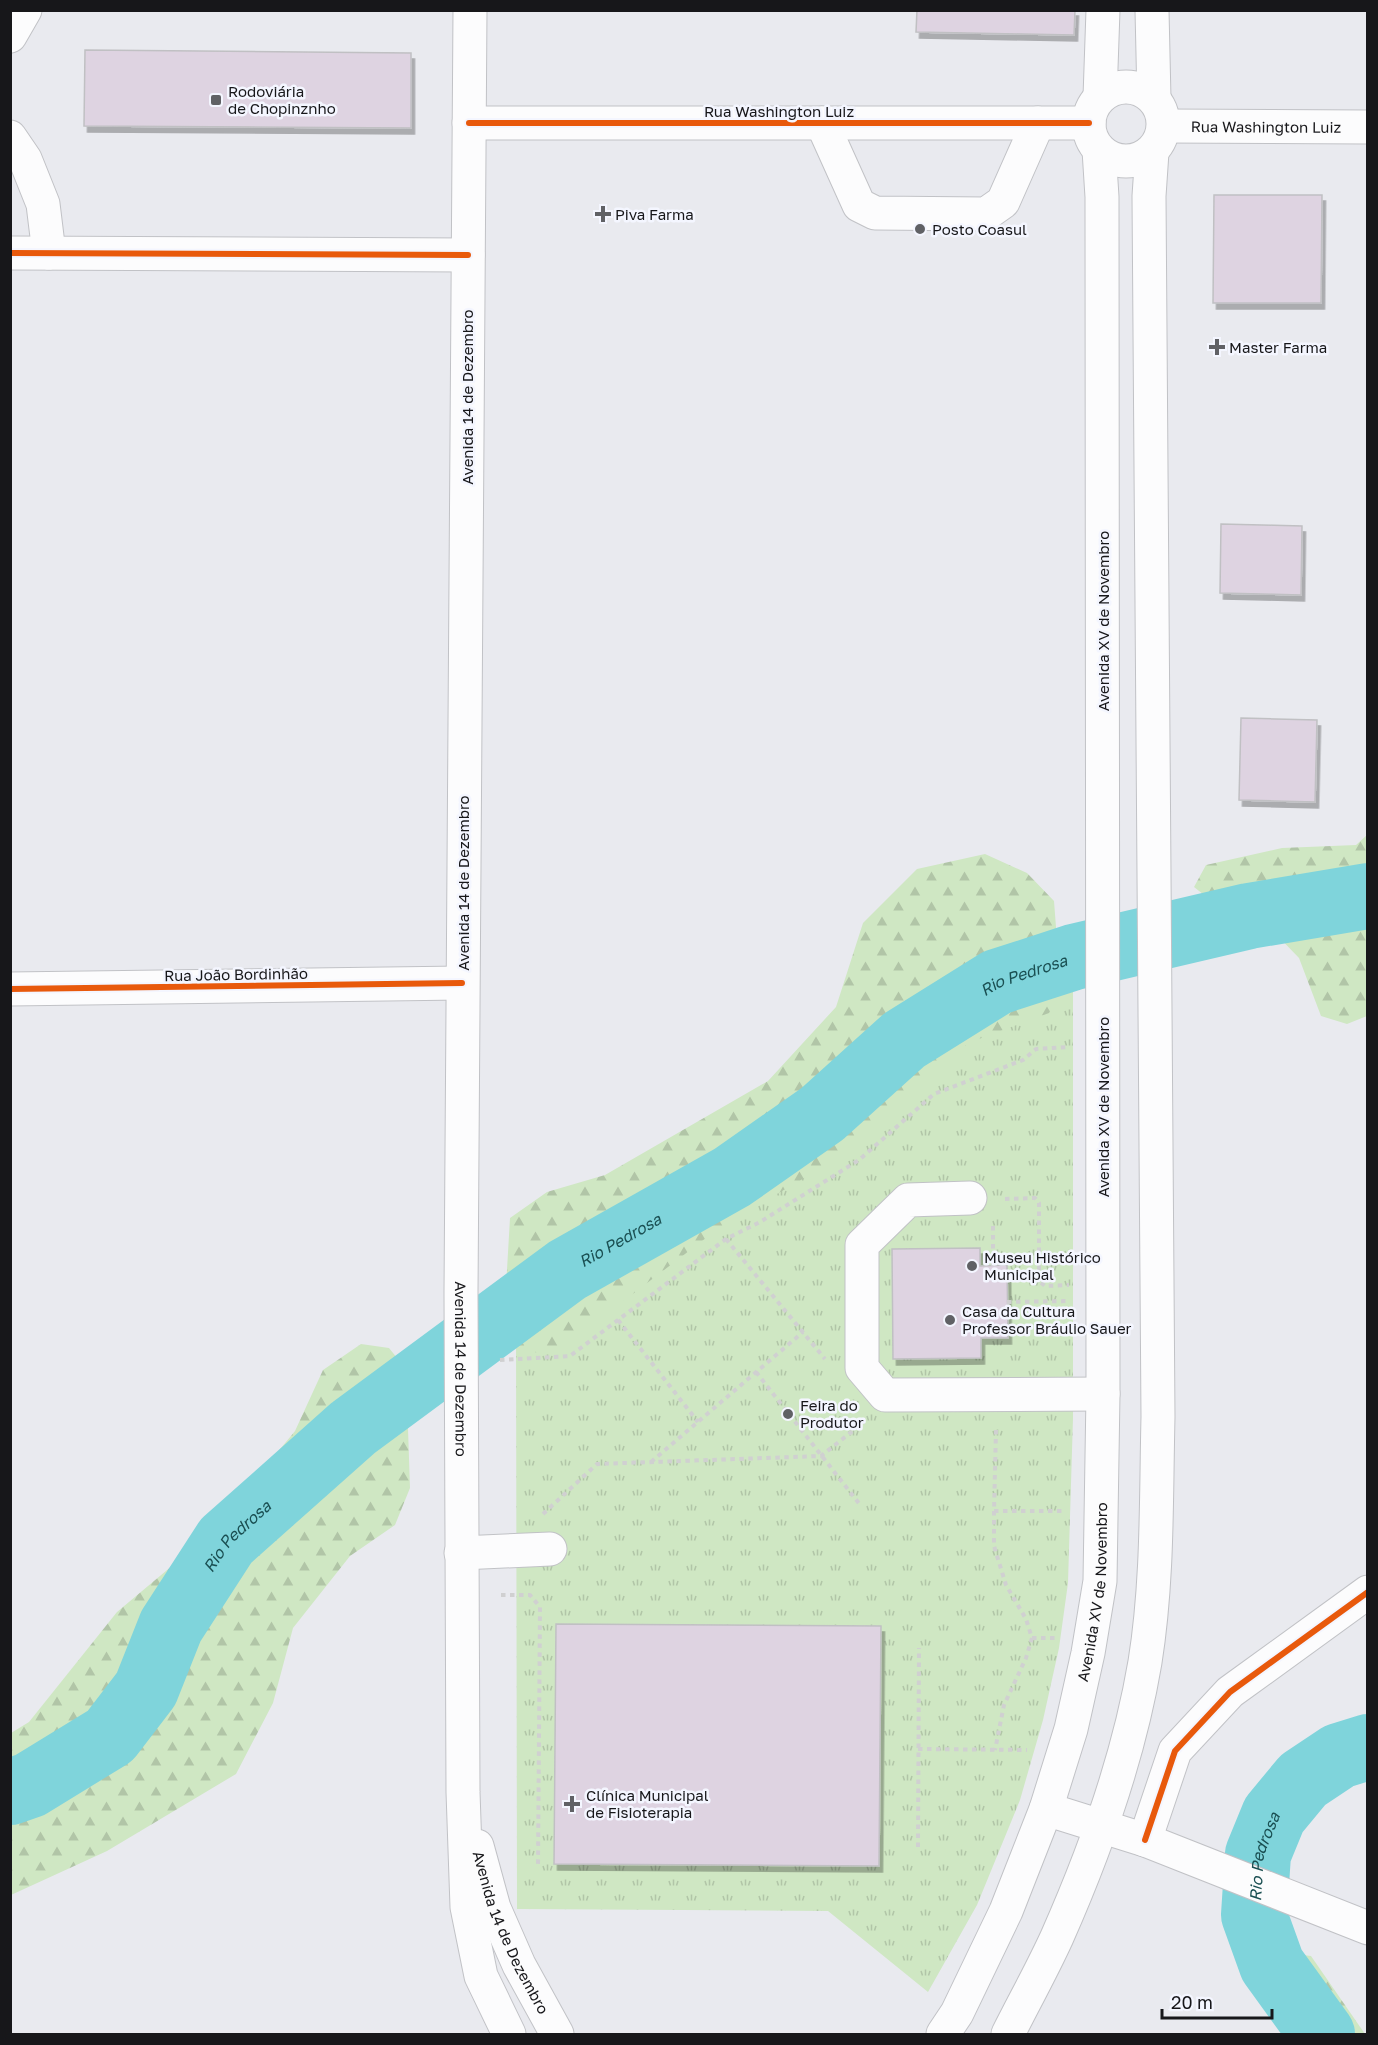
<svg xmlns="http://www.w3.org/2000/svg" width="1378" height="2045" font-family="'Golos Text',sans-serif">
	<defs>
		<pattern id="grass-tufts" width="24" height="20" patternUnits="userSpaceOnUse" patternTransform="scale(1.5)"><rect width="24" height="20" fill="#cfe7c3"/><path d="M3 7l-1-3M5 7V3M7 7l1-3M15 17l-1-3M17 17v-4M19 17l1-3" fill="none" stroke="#b1c5a7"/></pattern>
		<pattern id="forest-firs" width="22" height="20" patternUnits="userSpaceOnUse" patternTransform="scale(1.5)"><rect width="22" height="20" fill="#cfe7c3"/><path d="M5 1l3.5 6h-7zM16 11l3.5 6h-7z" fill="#b1c5a7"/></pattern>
		<filter id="shadow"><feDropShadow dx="3.5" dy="6" stdDeviation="0" flood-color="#0004"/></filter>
	</defs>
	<rect width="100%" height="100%" fill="#e9eaef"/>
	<polygon fill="url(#grass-tufts)" points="1073,971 1073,1418 1068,1583 1059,1648 1043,1720 1020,1800 977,1905 928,1992 828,1911 517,1909 516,1323 1002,994"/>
	<g fill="url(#forest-firs)">
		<polygon points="1367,835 1367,1016 1347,1024 1321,1016 1299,958 1271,929 1218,906 1194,887 1206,865 1282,848 1356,845"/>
		<polygon points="985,854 1027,873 1054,901 1061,992 1049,1013 968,1043 852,1150 719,1228 617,1306 573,1346 541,1354 516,1346 505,1304 510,1218 547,1192 605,1175 768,1081 836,1007 863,923 917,869"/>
		<polygon points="361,1344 389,1348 406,1369 410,1488 395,1525 350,1556 293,1628 273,1703 236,1774 107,1851 11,1895 11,1733 29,1722 117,1612 210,1534 295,1431 323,1370"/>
		<polygon points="1367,1718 1367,1771 1355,1771 1316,1786 1294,1780 1291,1769 1298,1745 1350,1722"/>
		<polygon points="1288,1953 1311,1956 1365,2034 1288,2034 1267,1999 1262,1968"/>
	</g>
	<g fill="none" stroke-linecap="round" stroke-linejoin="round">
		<g stroke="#7fd4db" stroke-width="66">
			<path id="s1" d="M10,1792L30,1785L110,1736L146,1689L171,1626L226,1541L353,1428L567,1270L732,1177L822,1114L904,1040L997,982L1074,957L1249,916L1368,896"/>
			<path id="s2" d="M1322,2034L1272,1965L1254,1915L1258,1854L1274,1815L1303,1780L1339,1756L1368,1747"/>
		</g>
	</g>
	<g fill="#ded3e1" stroke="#c0c0c3" stroke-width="1.5" filter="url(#shadow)">
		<polygon points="917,10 1075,10 1074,35 916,32"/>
		<polygon points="85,50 411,53 411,128 84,126"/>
		<polygon points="1214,195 1322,195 1321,303 1213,303"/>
		<polygon points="1221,524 1302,526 1301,595 1220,593"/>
		<polygon points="1241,718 1317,720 1315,802 1239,800"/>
		<polygon points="980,1248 980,1266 1007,1265 1008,1338 981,1338 981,1358 893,1359 892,1249"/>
		<polygon points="556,1624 881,1626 879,1866 554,1864"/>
	</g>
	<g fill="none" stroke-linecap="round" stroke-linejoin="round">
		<defs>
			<g id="minor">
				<polyline points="10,36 25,10"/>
				<polyline points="469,123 1089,123"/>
				<polyline points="822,123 859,205 875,213 986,214 1003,202 1038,123"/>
				<path id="s3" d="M1164,126L1368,127"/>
				<polyline points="10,137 25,159 43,204 49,253"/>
				<polyline points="10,253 468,255"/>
				<polyline points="10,989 462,983"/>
				<polyline points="970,1198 908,1200 862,1245 862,1368 885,1395 1103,1394"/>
				<polyline points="461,1553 550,1549"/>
				<polyline points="1046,1809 1145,1840 1368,1928"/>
				<polyline points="1145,1840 1175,1751 1230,1692 1368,1592"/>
			</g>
			<g id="major">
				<path id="s4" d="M470,10L461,1293L463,1792L467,1907L481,1976L509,2034"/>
				<polyline points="1152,10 1154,99"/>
				<circle cx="1126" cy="124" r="37"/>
				<polyline points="1100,97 1103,10"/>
				<path id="s5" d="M477,1846L494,1908L519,1965L557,2034"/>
				<path id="s6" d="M943,2034L957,2013L1006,1911L1046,1809L1071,1729L1088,1653L1100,1581L1103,1394L1102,197L1099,150"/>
				<path d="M1008,2034C1024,2002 1042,1970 1057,1937C1096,1849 1129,1757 1145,1662C1158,1581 1156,1498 1158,1417L1149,196L1152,152"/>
			</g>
		</defs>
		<use href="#minor" stroke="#c1c2c6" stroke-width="35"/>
		<use href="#major" stroke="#c1c2c6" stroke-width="35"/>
		<g stroke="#d0d0d1" stroke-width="4" stroke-dasharray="4.5 4.5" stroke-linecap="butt">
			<polyline points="1005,1199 1035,1198 1039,1203 1039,1281 1045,1286 1069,1285"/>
			<polyline points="993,1226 993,1266"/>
			<polyline points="726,1239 825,1359"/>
			<polyline points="1007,1302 1069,1301"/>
			<polyline points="618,1320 698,1422"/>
			<polyline points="500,1360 570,1356 726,1239 760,1222 859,1160 934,1094 1023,1060 1036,1049 1068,1047"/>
			<polyline points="756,1372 861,1506"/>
			<polyline points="996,1430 994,1511 1065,1511"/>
			<polyline points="651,1462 803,1332"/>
			<polyline points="994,1511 994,1546 1006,1585 1026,1619 1032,1638 1026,1658 1004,1705 995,1750"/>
			<polyline points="543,1514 597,1464 821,1456 864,1422"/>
			<polyline points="501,1595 530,1595 540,1607 538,1866"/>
			<polyline points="1032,1638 1055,1638"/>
			<polyline points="918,1749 1027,1750"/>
			<polyline points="918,1847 919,1648"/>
		</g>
		<use href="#minor" stroke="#fcfcfd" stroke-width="33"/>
		<use href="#major" stroke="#fcfcfd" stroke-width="33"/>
		<defs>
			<g id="cycleway">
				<polyline points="469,123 1089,123"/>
				<polyline points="10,253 468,255"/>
				<polyline points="10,989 462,983"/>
				<polyline points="1145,1840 1175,1751 1230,1692 1368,1592"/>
			</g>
		</defs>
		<use href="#cycleway" stroke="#f4f6ff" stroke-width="10"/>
		<use href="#cycleway" stroke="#e8590c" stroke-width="6"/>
	</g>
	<g fill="#606165" stroke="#f4f6ff" stroke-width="2">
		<rect x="210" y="94" width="12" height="12" rx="3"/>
		<path d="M600 205h6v6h6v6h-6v6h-6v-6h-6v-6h6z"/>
		<circle cx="920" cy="229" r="6"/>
		<path d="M1214 338h6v6h6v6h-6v6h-6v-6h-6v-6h6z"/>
		<circle cx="972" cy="1266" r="6"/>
		<circle cx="950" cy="1320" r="6"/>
		<circle cx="788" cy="1414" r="6"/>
		<path d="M569 1795h6v6h6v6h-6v6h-6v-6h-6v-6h6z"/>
	</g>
	<g text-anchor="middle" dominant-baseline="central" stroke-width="5" stroke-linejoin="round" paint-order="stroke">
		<g font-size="15" fill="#17171a" stroke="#f4f6ff" text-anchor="start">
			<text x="228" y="91">Rodoviária<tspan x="228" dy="17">de Chopinznho</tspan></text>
			<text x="615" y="214">Piva Farma</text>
			<text x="932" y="229">Posto Coasul</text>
			<text x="1229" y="347">Master Farma</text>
			<text x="984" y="1257">Museu Histórico<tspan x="984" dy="17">Municipal</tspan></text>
			<text x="962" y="1311">Casa da Cultura<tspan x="962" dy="17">Professor Bráulio Sauer</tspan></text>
			<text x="800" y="1405">Feira do<tspan x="800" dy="17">Produtor</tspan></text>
			<text x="586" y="1795">Clínica Municipal<tspan x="586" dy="17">de Fisioterapia</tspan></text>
		</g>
		<g font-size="15" fill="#17171a" stroke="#f4f6ff">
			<text x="779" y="111">Rua Washington Luiz</text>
			<text stroke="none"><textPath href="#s3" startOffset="102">Rua Washington Luiz</textPath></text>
			<text transform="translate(467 397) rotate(-90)">Avenida 14 de Dezembro</text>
			<text transform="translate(1103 621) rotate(-90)">Avenida XV de Novembro</text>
			<text transform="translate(463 883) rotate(-90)">Avenida 14 de Dezembro</text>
			<text transform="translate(236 974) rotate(-1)">Rua João Bordinhão</text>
			<text transform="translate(1103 1107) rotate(-90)">Avenida XV de Novembro</text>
			<text stroke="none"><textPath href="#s4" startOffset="1359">Avenida 14 de Dezembro</textPath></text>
			<text stroke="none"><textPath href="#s6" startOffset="471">Avenida XV de Novembro</textPath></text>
			<text stroke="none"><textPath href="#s5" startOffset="93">Avenida 14 de Dezembro</textPath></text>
		</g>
		<g font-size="16" font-style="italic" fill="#1a4f52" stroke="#f4f6ff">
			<text stroke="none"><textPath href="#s1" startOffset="1326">Rio Pedrosa</textPath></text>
			<text stroke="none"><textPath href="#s1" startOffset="840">Rio Pedrosa</textPath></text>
			<text stroke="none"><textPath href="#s1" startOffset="354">Rio Pedrosa</textPath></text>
			<text stroke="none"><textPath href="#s2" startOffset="198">Rio Pedrosa</textPath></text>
		</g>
	</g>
	<rect width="1378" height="2045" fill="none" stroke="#17171a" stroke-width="24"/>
	<path d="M1162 2009v9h110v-9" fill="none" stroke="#17171a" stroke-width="3"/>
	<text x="1171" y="2009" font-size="18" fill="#17171a" stroke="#f4f6ff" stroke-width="4.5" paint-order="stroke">20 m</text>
</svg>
